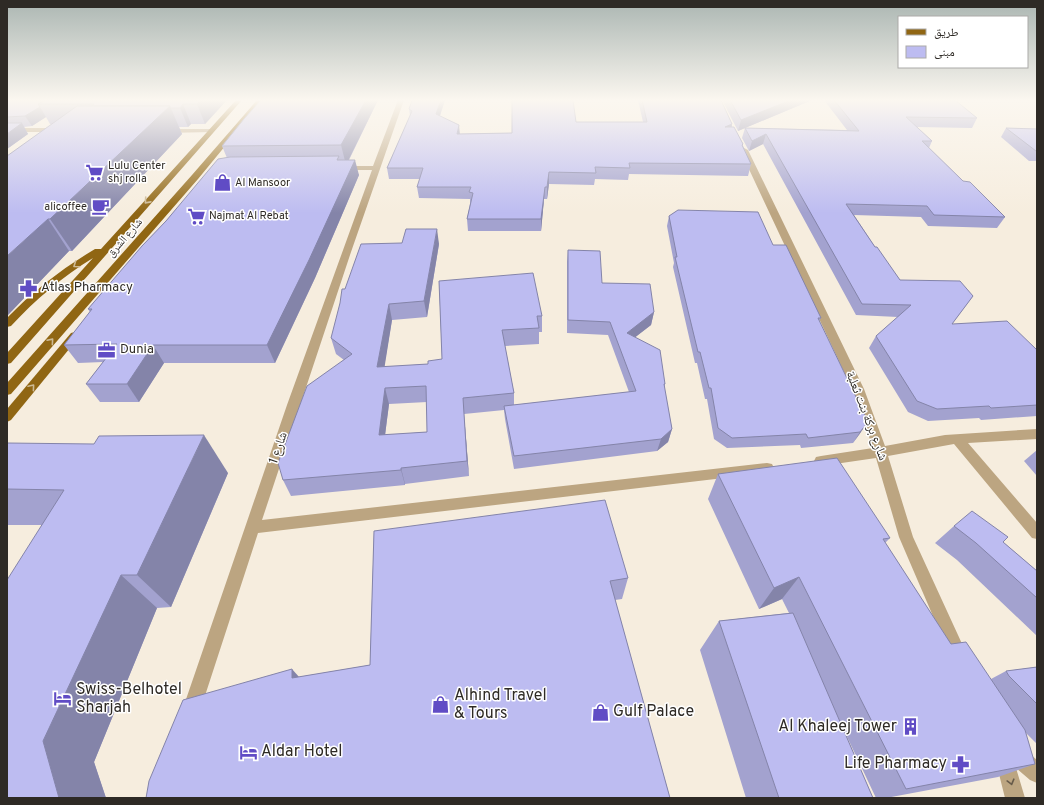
<svg xmlns="http://www.w3.org/2000/svg" width="1044" height="805" font-family="Overpass,'Noto Naskh Arabic',sans-serif">
	<rect width="100%" height="100%" fill="#f6edde"/>
	<g fill="none" stroke-linecap="round" stroke-linejoin="round">
		<g fill="#bca581" fill-rule="evenodd">
			<polygon points="398,100 404,100 351,252 262,520 767,463 772,464 774,468 772,472 767,473 258,533 200,711 197,717 191,720 185,717 182,711 287,405 372,170 342,170 338,168 342,166 373,166"/>
			<polygon points="7,128 59,128 62,130 59,132 7,132"/>
			<polygon points="210,129 212,130 212,132 164,133 161,131 164,129"/>
			<polygon points="744,148 748,150 864,389 885,446 945,435 1037,429 1037,439 968,443 1037,523 1037,539 1032,538 954,444 888,456 913,537 969,659 966,665 960,668 954,665 899,537 876,458 821,466 816,465 814,461 816,457 821,456 873,448 852,389 740,150"/>
			<polygon points="1017,747 1024,749 1037,760 1037,783 1030,780 1016,768 1025,798 1005,798 995,758 997,751 1004,749 1010,751"/>
		</g>
		<g fill="#906613" fill-rule="evenodd">
			<path d="M236,100H242L11,363L7,364V353L93,258C62,277 35,300 11,326L7,327V318C33,291 63,268 95,249H101Z"/>
			<polygon points="257,100 263,100 198,179 11,394 7,395 7,383 192,175"/>
			<polygon points="75,332 79,333 80,335 79,337 11,420 7,422 7,409 71,333"/>
		</g>
	</g>
	<g fill="#a3a2cf" fill-rule="evenodd">
		<polygon points="7,100 227,100 205,124 191,124 188,127 179,127 182,134 72,251 69,251 7,316 51,124 50,124 46,117 32,126 24,127 28,134 7,149"/>
		<polygon points="378,100 349,160 359,175 315,278 275,363 164,363 139,402 100,402 86,384 103,362 78,363 64,345 90,312 88,309 166,221 227,158 222,146"/>
		<polygon points="412,100 445,100 440,116 460,134 512,133 576,122 643,122 638,100 721,100 732,124 732,127 743,146 751,164 748,176 629,174 628,180 595,179 594,185 549,184 547,199 544,199 541,231 468,231 467,219 470,204 470,199 419,198 417,187 420,179 389,179 387,168 410,116 409,109"/>
		<polygon points="722,100 812,100 745,128 847,130 824,100 955,100 977,118 972,128 917,127 932,141 929,148 963,181 1005,217 997,228 928,226 921,217 854,215 875,247 900,280 973,296 952,324 1037,350 1037,416 981,420 979,418 928,421 908,412 869,348 876,336 898,317 856,315 763,144 749,151 742,138 745,128 738,131"/>
		<polygon points="1006,128 1037,129 1037,161 1029,161 1001,137"/>
		<polygon points="669,216 773,245 821,318 819,321 861,432 853,443 801,448 800,445 727,448 714,439 707,399 705,399 697,363 695,363 673,267 674,263 667,226"/>
		<path d="M439,244L427,317L392,320L384,367L428,364L442,359L439,281L542,316V332H539V344L505,346L514,393V405L629,392L608,335L567,333V262L568,250L602,283L654,312L651,325L635,337L665,384L664,388L672,429L668,442L657,451L514,469L505,419L504,410L464,414L469,476L405,484V485L291,496L283,480L344,360L336,354L331,338ZM427,402V432L385,435L389,404Z"/>
		<polygon points="7,443 228,473 171,607 157,608 94,762 106,798 7,798 42,525 7,525"/>
		<polygon points="1037,450 1037,476 1024,461"/>
		<polygon points="718,474 890,538 885,543 951,644 991,679 1006,671 1037,667 1037,744 1025,732 1035,764 998,777 886,798 876,798 840,722 873,798 746,798 700,650 719,621 789,613 782,599 759,609 708,499"/>
		<polygon points="954,526 1003,542 1037,571 1037,636 957,560 935,543"/>
		<polygon points="374,531 628,578 622,599 615,600 670,798 299,677 370,665"/>
	</g>
	<g fill="#8484a9">
		<polygon points="202,100 227,100 205,124 197,104"/>
		<polygon points="366,100 378,100 346,165 341,145"/>
		<polygon points="441,100 445,100 437,124 436,114"/>
		<polygon points="791,100 812,100 738,131 741,120"/>
		<polygon points="183,104 191,124 188,127 180,108"/>
		<polygon points="170,106 182,134 72,251 50,219"/>
		<polygon points="40,107 46,117 32,126 25,116"/>
		<polygon points="22,123 28,134 7,149 7,134"/>
		<polygon points="732,124 730,134 725,127"/>
		<polygon points="459,125 460,135 457,134"/>
		<polygon points="766,134 763,144 749,151 752,141"/>
		<polygon points="355,160 359,175 315,278 275,363 267,345"/>
		<polygon points="549,172 549,184 547,199 547,187"/>
		<polygon points="545,187 544,199 541,231 541,219"/>
		<polygon points="48,219 69,251 7,316 7,256"/>
		<polygon points="437,229 439,244 427,317 424,301"/>
		<polygon points="389,304 392,320 382,383 377,367"/>
		<polygon points="654,312 651,325 624,346 627,333"/>
		<polygon points="153,345 164,363 139,402 127,384"/>
		<polygon points="385,388 389,404 383,451 379,435"/>
		<polygon points="463,398 464,414 469,476 467,461"/>
		<polygon points="868,422 861,432 853,443 860,432"/>
		<polygon points="672,429 668,442 657,451 661,439"/>
		<polygon points="204,435 228,473 171,607 137,575"/>
		<polygon points="401,468 405,484 405,485 401,470"/>
		<polygon points="121,575 157,608 94,762 106,798 59,798 43,741"/>
		<polygon points="799,577 782,599 759,609 774,588"/>
		<polygon points="292,669 307,686 292,678"/>
	</g>
	<g fill="#bdbcf1" stroke="#8484a9" fill-rule="evenodd">
		<polygon points="7,100 46,100 38,104 40,107 25,116 7,117"/>
		<polygon points="46,100 202,100 197,104 183,104 180,108 170,108 170,106 92,106 94,104 38,104"/>
		<polygon points="261,100 366,100 341,145 222,146 244,119"/>
		<polygon points="412,100 441,100 436,114 459,125 457,134 512,133 512,100 573,100 576,122 647,122 642,100 721,100 732,124 725,127 734,127 743,144 742,145 751,164 629,163 630,168 595,167 596,173 549,172 547,187 545,187 541,219 467,219 473,193 469,192 471,187 417,187 423,168 387,168 412,111 409,109"/>
		<polygon points="730,100 791,100 741,120"/>
		<polygon points="834,100 955,100 977,118 906,117 932,141 922,141 963,181 970,182 1005,217 934,215 927,206 846,204 875,247 877,247 900,280 960,281 973,296 952,324 1007,321 1037,350 1037,405 991,408 989,406 937,409 917,401 876,336 911,305 862,304 766,134 752,141 745,128 859,131"/>
		<polygon points="77,106 170,106 50,219 48,219 7,256 7,156"/>
		<polygon points="7,123 22,123 7,134"/>
		<polygon points="1006,128 1037,129 1037,151 1036,151"/>
		<polygon points="339,156 337,160 355,160 309,260 267,345 153,345 127,384 86,384 117,344 64,345 92,309 88,309 142,246 166,221 218,159 230,157"/>
		<polygon points="678,210 758,212 773,245 786,245 821,318 818,318 868,422 860,432 808,438 806,434 732,438 718,428 711,388 709,388 700,352 698,352 675,257 677,257 669,216"/>
		<path d="M406,229H437L424,301L389,304L377,367L428,364V361L442,359L439,281L533,273L542,316H537L539,328L502,330L514,393L463,398L467,461L401,468V470L283,480L278,463L307,386L352,354L331,338L340,303L342,289H345L361,244L402,243ZM426,386L427,432L379,435L385,388Z"/>
		<polygon points="568,250 600,251 602,283 650,284 654,312 627,333 660,350 665,384 664,384 672,429 661,439 514,456 504,406 636,391 610,322 568,320"/>
		<polygon points="204,435 137,575 121,575 43,741 59,798 7,798 7,580 64,490 7,489 7,443 94,444 99,436"/>
		<polygon points="837,458 890,538 883,539 951,644 966,642 1025,730 1035,764 906,789 799,577 774,588 718,474"/>
		<polygon points="605,500 628,578 610,581 670,798 146,798 149,781 183,700 292,669 292,678 370,665 374,531"/>
		<polygon points="972,511 1008,537 1003,542 1037,571 1037,598 976,543 954,526"/>
		<polygon points="793,613 873,798 779,798 719,621"/>
		<polygon points="1037,667 1037,704 1009,676 1006,671"/>
	</g>
	<defs><path id="oneway-chevron" d="M-2-3.5L2.5 0L-2 3.5" fill="none" stroke-width="1.6" stroke-linecap="round" stroke-linejoin="round"/></defs>
	<g stroke="#cdba95">
		<use href="#oneway-chevron" transform="translate(147 201) rotate(132)"/>
		<use href="#oneway-chevron" transform="translate(76 265) rotate(145)"/>
		<use href="#oneway-chevron" transform="translate(51 341) rotate(-49)"/>
		<use href="#oneway-chevron" transform="translate(32 387) rotate(-50)"/>
	</g>
	<use stroke="#675b4a" href="#oneway-chevron" transform="translate(1011 782) rotate(75)"/>
	<linearGradient id="sky" x2="0" y2="1"><stop stop-color="#abb6b2"/><stop offset="0.47" stop-color="#fbf7f0"/><stop offset="1" stop-color="#fbf7f0" stop-opacity="0"/></linearGradient>
	<rect width="1044" height="213" fill="url(#sky)"/>
	<defs>
		<symbol id="supermarket-bare" viewBox="-9 -9 18 18"><path d="M-6-5.5h2.5l.6 2H6L4.5 2H-2.5L-4.4-4H-6ZM-1.5 3.2a1.3 1.3 0 1 0 .1 0ZM3 3.2a1.3 1.3 0 1 0 .1 0Z" fill="#604cc5" stroke="#fff" stroke-width="2.5" paint-order="stroke"/></symbol>
		<symbol id="shop-bare" viewBox="-9 -9 18 18"><path d="M-5-2.5h2.3a2.7 3.5 0 0 1 5.4 0H5L5.5 6h-11ZM-1.5-2.5h3a1.5 2.3 0 0 0-3 0Z" fill="#604cc5" stroke="#fff" stroke-width="2.5" paint-order="stroke"/></symbol>
		<symbol id="cafe-bare" viewBox="-9 -9 18 18"><path d="M-5.5-4.5H6V0H3Q3 3.5 0 3.5H-2.5Q-5.5 3.5-5.5 0ZM3-3.2v2h1.7v-2ZM-6 4.5H4V6H-6Z" fill="#604cc5" stroke="#fff" stroke-width="2.5" paint-order="stroke"/></symbol>
		<symbol id="pharmacy-bare" viewBox="-9 -9 18 18"><path d="M-2-6h4v4h4v4h-4v4h-4v-4h-4v-4h4Z" fill="#604cc5" stroke="#fff" stroke-width="2.5" paint-order="stroke"/></symbol>
		<symbol id="office-bare" viewBox="-9 -9 18 18"><path d="M-6-3h4V-5.5h4V-3h4V5H-6ZM-1-4.5V-3h2v-1.5ZM-6 0V1H6V0Z" fill="#604cc5" stroke="#fff" stroke-width="2.5" paint-order="stroke"/></symbol>
		<symbol id="hotel-bare" viewBox="-9 -9 18 18"><path d="M-6-4.5h1.5V1H6V5H4.5V3h-9V5H-6ZM-4 0a1.8 1.8 0 1 1 3.6 0ZM.5 0V-2.5h3Q6-2.5 6 0Z" fill="#604cc5" stroke="#fff" stroke-width="2.5" paint-order="stroke"/></symbol>
		<symbol id="building-bare" viewBox="-9 -9 18 18"><path d="M-4-6H4V6H1V3H-1V6H-4ZM-2.5-4.3h1.7v1.8h-1.7ZM.8-4.3h1.7v1.8H.8ZM-2.5-1h1.7V.8h-1.7ZM.8-1h1.7V.8H.8Z" fill="#604cc5" stroke="#fff" stroke-width="2.5" paint-order="stroke"/></symbol>
	</defs>
	<g fill-rule="evenodd">
		<use href="#supermarket-bare" x="82" y="160" width="25" height="25"/>
		<use href="#shop-bare" x="210" y="170" width="25" height="25"/>
		<use href="#cafe-bare" x="88" y="194" width="25" height="25"/>
		<use href="#supermarket-bare" x="184" y="204" width="25" height="25"/>
		<use href="#pharmacy-bare" x="16" y="276" width="25" height="25"/>
		<use href="#office-bare" x="94" y="338" width="25" height="25"/>
		<use href="#hotel-bare" x="50" y="686" width="25" height="25"/>
		<use href="#shop-bare" x="428" y="692" width="25" height="25"/>
		<use href="#shop-bare" x="588" y="700" width="25" height="25"/>
		<use href="#building-bare" x="898" y="714" width="25" height="25"/>
		<use href="#hotel-bare" x="236" y="740" width="25" height="25"/>
		<use href="#pharmacy-bare" x="948" y="752" width="25" height="25"/>
	</g>
	<g text-anchor="middle" dominant-baseline="central" stroke-width="3" stroke-linejoin="round" paint-order="stroke">
		<g font-size="11" fill="#2e2a25" stroke="#fff" text-anchor="start">
			<text x="108" y="166">Lulu Center<tspan x="108" dy="13">shj rolla</tspan></text>
			<text x="235" y="183">Al Mansoor</text>
			<text x="87" y="207" text-anchor="end">alicoffee</text>
			<text x="209" y="216">Najmat Al Rebat</text>
		</g>
		<g font-size="11" fill="#2e2a25" stroke="#fff">
			<text transform="translate(125 238) rotate(-49)">شارع الشرق</text>
		</g>
		<g font-size="13" fill="#2e2a25" stroke="#fff" text-anchor="start">
			<text x="41" y="288">Atlas Pharmacy</text>
			<text x="120" y="350">Dunia</text>
		</g>
		<g font-size="13" fill="#2e2a25" stroke="#fff">
			<text transform="translate(866 416) rotate(69)">شارع بركة بنت ثعلبة</text>
			<text transform="translate(279 448) rotate(-71)">شارع 1</text>
		</g>
		<g font-size="16" fill="#2e2a25" stroke="#fff" text-anchor="start">
			<text x="76" y="690">Swiss-Belhotel<tspan x="76" dy="18">Sharjah</tspan></text>
			<text x="454" y="696">Alhind Travel<tspan x="454" dy="18">&amp; Tours</tspan></text>
			<text x="613" y="712">Gulf Palace</text>
			<text x="897" y="727" text-anchor="end">Al Khaleej Tower</text>
			<text x="261" y="752">Aldar Hotel</text>
			<text x="947" y="764" text-anchor="end">Life Pharmacy</text>
		</g>
	</g>
	<rect width="1044" height="805" fill="none" stroke="#2e2a25" stroke-width="16"/>
	<rect x="898" y="16" width="130" height="52" fill="#ffffff" stroke="#abaaa8"/>
	<rect x="906" y="29" width="20" height="6" fill="#906613" stroke="#abaaa8"/>
	<text x="934" y="36" font-size="12" fill="#2e2a25">طريق</text>
	<rect x="906" y="46" width="20" height="12" fill="#bdbcf1" stroke="#abaaa8"/>
	<text x="934" y="56" font-size="12" fill="#2e2a25">مبنى</text>
</svg>
